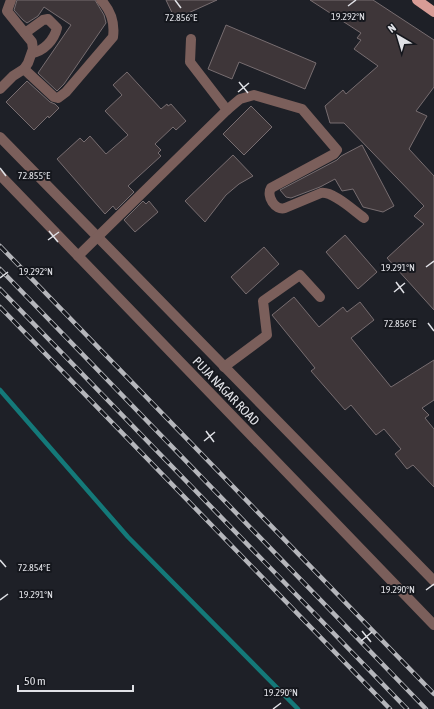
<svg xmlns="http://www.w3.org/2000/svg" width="434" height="709" font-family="'Asap Condensed',sans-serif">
	<rect width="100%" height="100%" fill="#1e2027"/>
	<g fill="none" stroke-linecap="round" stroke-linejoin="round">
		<polyline stroke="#147979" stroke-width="4.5" points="0,390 128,537 298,709"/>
	</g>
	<g fill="#3e3639" stroke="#776d70">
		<polygon points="17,0 95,0 104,15 106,23 64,84 57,91 38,73 71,25 44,7 38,16 27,23 23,20 14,10"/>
		<polygon points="166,0 217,0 175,19"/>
		<polygon points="310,0 373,0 434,40 434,87 416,111 427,116 409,149 434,176 434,310 387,258 424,224 414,216 424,206 344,123 330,123 325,106 343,90 346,94 378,66 354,49 361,40 357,38 361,33"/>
		<polygon points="226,25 316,63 305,89 239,62 232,79 208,69"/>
		<polygon points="127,72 161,109 167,104 168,106 171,104 186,121 176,130 173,127 155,144 161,150 158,153 161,156 128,186 134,192 116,210 113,206 105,214 57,159 80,138 84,142 90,136 106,154 128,135 105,111 122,95 113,85"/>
		<polygon points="27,81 50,102 55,104 59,108 49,118 48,116 34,130 6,102"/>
		<polygon points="251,106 272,127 244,155 223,134"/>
		<polygon points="362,145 394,206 383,212 363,207 353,189 342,191 335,179 320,187 291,198 286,197 280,190 337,160 341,156"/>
		<polygon points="233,155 253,176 239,184 226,195 205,222 185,201"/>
		<polygon points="143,201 146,204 149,201 158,212 135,232 124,220"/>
		<polygon points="345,235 377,272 358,289 326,252"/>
		<polygon points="264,247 279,264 246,294 231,277"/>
		<polygon points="294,297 319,327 343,307 347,312 360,302 374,320 351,338 391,387 434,360 434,400 422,408 429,415 425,418 434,429 434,487 413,465 407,469 395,454 401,449 384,429 376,435 351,405 345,410 311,371 315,368 272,315"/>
	</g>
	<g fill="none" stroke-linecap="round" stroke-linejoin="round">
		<g stroke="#7b5f5b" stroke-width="10">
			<path d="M25,33L43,20L48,19L57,28C54,40 44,51 32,53"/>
			<polyline points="191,39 190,62 227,110"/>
			<path d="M24,69L54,97L58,98L66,92L113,37C115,22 111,11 101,0"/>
			<polyline points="0,89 13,76 24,69 28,63 33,49 32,42 7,11 11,0"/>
			<polyline points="0,137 434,581"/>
			<polyline points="0,175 434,625"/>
			<path d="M78,256L227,110L240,99L254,95L302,109L337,150L334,154L271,188C266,196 275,211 285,208L321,193C333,191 354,211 364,218"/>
			<polyline points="224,367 267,335 263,301 300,275 320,297"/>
		</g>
		<polyline stroke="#d89c96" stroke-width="10" points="417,0 434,12"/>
		<defs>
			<g id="rail">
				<polyline points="0,246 434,694"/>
				<polyline points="0,269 426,709"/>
				<polyline points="0,289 407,709"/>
				<polyline points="0,307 390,709"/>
			</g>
		</defs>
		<use href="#rail" stroke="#b5b6bb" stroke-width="4.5"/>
		<use href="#rail" stroke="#15171d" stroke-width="3" stroke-dasharray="9" stroke-linecap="butt"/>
	</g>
	<path fill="none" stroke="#e0e1e6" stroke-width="1.5" d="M175,0L181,8M348,6L356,0M239,82L248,93M238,92L249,83M0,168L6,176M49,231L58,242M48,240L59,232M426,267L434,261M0,278L8,272M396,282L404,293M394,292L405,283M428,323L434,331M206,431L214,442M204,441L215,432M0,560L6,567M426,590L434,584M0,600L8,594M362,631L371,642M361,641L372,632M273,709L281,703"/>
	<g text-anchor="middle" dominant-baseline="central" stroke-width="4" stroke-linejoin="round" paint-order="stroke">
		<g font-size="13" fill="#e0e1e6" stroke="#15171d">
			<text transform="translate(226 391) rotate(46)">PUJA NAGAR ROAD</text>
		</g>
	</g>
	<g font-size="10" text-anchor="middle" fill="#e0e1e6" stroke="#15171d" stroke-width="4" stroke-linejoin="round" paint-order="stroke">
		<text x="348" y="20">19.292°N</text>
		<text x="181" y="21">72.856°E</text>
		<text x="34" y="179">72.855°E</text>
		<text x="398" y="271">19.291°N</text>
		<text x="36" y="275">19.292°N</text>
		<text x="400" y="327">72.856°E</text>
		<text x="34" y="571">72.854°E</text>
		<text x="398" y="593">19.290°N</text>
		<text x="36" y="598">19.291°N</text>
		<text x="281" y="696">19.290°N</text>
	</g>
	<g transform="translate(398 36) rotate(322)" stroke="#15171d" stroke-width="3" paint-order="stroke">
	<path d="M0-3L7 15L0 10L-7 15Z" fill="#e0e1e6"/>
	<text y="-6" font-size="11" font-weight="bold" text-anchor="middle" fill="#e0e1e6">N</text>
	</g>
	<path d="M18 685v6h115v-6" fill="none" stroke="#e0e1e6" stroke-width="2"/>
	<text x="24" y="685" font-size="12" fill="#e0e1e6" stroke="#15171d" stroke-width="3" paint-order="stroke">50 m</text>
</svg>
